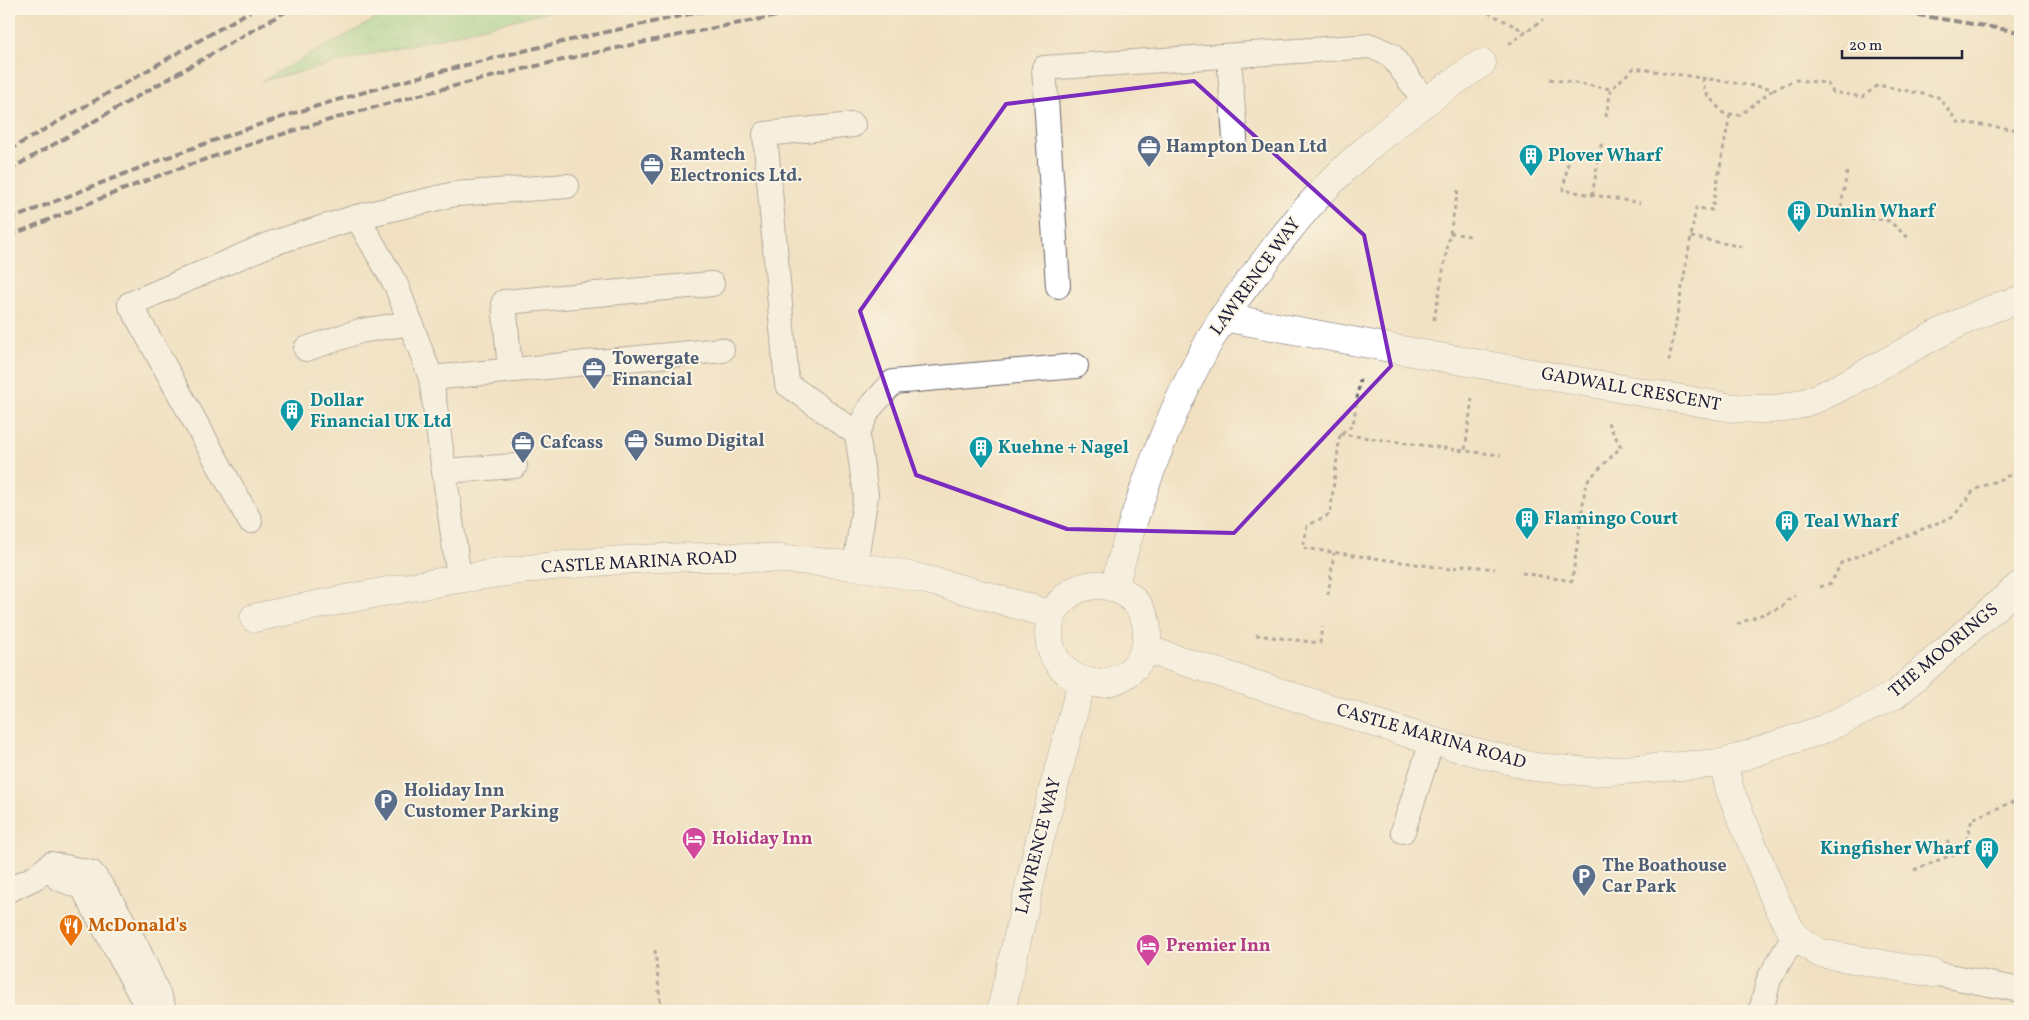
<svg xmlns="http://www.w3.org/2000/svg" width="2029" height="1020" font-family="Vollkorn,serif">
	<defs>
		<pattern id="park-crowns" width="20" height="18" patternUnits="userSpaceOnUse" patternTransform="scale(1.25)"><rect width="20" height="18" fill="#92d48b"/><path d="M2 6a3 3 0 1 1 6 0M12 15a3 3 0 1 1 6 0" fill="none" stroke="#7eb679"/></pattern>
	</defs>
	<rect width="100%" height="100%" fill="#fcf5e5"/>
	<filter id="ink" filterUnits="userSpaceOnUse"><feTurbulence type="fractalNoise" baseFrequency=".02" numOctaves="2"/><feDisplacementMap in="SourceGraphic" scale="10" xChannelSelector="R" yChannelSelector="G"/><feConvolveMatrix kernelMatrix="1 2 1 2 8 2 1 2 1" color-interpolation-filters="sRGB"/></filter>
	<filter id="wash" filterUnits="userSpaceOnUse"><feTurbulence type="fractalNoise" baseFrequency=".0096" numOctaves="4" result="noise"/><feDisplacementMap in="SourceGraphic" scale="20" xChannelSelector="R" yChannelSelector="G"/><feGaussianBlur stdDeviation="1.12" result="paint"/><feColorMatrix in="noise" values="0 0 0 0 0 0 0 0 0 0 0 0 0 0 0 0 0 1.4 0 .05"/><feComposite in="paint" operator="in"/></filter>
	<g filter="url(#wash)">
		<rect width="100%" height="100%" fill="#f1e1c2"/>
		<polygon fill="url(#park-crowns)" stroke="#5a7b63" points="394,9 559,9 262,81"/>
	</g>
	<g filter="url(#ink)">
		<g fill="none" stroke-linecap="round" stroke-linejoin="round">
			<defs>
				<g id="service">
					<polyline points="1229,56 1235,138"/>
					<polyline points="853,125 765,134 787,384 857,434 869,409 893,382 1076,366"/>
					<polyline points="357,217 396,285 431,378 459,578"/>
					<polyline points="1058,286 1044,68 1371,46 1391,55 1425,101"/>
					<polyline points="306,349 360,331 411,323"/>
					<polyline points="510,370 504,302 712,284"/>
					<polyline points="431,378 722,350"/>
					<polyline points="444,471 515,466"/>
					<polyline points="250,521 130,304 270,244 357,217 455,194 567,186"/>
					<polyline points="855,566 866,495 857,434"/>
					<polyline points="1403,831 1432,741"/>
					<polyline points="58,878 83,888 146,1005 151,1009"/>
					<path d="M9,890L36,877L51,864L92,873C123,914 146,963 165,1011"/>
					<polyline points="1933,973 2020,990"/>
					<polyline points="1761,1011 1769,979 1794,936"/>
				</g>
				<g id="minor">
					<path d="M1223,317L1428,355L1733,408C1754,409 1776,411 1797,405C1819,399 1839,388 1859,377C1906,352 1970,312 2020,300"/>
					<path d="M1114,587C1139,494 1172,400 1223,318C1236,297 1253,277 1268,257C1296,219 1328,182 1364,151C1401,118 1441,90 1482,63"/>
					<path d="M254,618C451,576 653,539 854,566C921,575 987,596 1052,615"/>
					<polyline points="1145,649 1432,741 1535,767 1592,772 1723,763 1824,729 1895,695 2020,585"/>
					<polyline points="1723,763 1730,790 1775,900 1794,936 1819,953 1933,973"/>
				</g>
				<g id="tertiary">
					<circle cx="1098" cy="634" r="49"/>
					<polyline points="1001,1011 1040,839 1082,681"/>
				</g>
			</defs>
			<use href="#service" stroke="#6a656a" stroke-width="26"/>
			<use href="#minor" stroke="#6a656a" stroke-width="29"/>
			<use href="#tertiary" stroke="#6a656a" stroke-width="29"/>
			<g stroke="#6a656a" stroke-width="3" stroke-dasharray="4 4" stroke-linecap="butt">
				<polyline points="1481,9 1526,32"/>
				<polyline points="1509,44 1543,20"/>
				<polyline points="1702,78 1705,92 1723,113 1740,115 1774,89"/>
				<polyline points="1550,79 1611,89"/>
				<polyline points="1606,117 1611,89 1634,68 1775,89 1795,80 1827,83 1833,92 1863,97 1878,85 1938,97 1958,122 2020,130"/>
				<polyline points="1568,163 1563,190 1640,203"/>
				<polyline points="1847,172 1840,213 1889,221 1910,239"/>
				<polyline points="1592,195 1602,141"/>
				<polyline points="1450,233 1470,236"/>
				<polyline points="1691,237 1743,247"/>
				<polyline points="1434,320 1458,190"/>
				<polyline points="1669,361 1696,208 1712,210 1730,114"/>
				<polyline points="1360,379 1353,425 1340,434 1330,514 1307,526 1303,548 1451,569 1464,565 1495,569"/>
				<polyline points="1472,398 1465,451 1501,455"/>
				<polyline points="1340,434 1465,451"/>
				<polyline points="1522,573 1572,581 1586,482 1621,447 1607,421"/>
				<polyline points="1820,587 1831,583 1841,563 1954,516 1974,490 2020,471"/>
				<polyline points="1328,595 1334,553"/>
				<polyline points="1737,624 1782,607 1787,600 1795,596"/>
				<polyline points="1256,635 1320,643 1322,626"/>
				<polyline points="1947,841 1953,855"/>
				<polyline points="1914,870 1964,850 1972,819 2020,799"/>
				<polyline points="655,950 661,1011"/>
			</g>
			<use href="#service" stroke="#fff" stroke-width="24"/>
			<use href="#minor" stroke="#fff" stroke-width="28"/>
			<use href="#tertiary" stroke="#fff" stroke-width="28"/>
			<g stroke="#22223b" stroke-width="4" stroke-dasharray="8 4" stroke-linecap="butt">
				<polyline points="1882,9 2020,32"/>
				<polyline points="9,150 254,9"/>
				<polyline points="9,170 290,9"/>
				<path d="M9,220C110,179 210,139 314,107C445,67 580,37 714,9"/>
				<path d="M9,236C69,212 128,186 189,165C389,95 606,47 814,9"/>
			</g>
		</g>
	</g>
	<path d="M0 0H2029V1020H0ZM1194,81L1364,235L1391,366L1234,533L1067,529L916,475L860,311L1006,104Z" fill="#f1e1c2" fill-opacity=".55" fill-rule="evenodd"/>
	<path fill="none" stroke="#7b2cbf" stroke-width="4" stroke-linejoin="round" d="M1194,81L1364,235L1391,366L1234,533L1067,529L916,475L860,311L1006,104Z"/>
	<defs>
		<symbol id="office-pin" viewBox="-11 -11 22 30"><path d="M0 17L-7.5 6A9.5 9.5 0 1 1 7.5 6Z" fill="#5c6f8a" stroke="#fcf5e5"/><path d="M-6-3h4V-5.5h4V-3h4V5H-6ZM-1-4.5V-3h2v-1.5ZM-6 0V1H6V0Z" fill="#fff"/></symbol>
		<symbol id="building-pin" viewBox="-11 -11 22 30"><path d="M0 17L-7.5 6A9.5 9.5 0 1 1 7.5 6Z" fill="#0f9aa8" stroke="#fcf5e5"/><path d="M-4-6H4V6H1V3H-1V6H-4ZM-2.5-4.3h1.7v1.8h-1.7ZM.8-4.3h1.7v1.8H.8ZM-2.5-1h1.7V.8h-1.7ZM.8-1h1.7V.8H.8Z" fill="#fff"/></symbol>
		<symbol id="parking-pin" viewBox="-11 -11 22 30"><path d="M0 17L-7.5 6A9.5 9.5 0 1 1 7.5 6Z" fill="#5c6f8a" stroke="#fcf5e5"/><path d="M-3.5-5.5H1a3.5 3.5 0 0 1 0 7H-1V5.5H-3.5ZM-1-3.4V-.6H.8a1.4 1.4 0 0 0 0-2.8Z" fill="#fff"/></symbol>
		<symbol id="hotel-pin" viewBox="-11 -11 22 30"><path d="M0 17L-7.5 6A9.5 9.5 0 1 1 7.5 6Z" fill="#d1479c" stroke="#fcf5e5"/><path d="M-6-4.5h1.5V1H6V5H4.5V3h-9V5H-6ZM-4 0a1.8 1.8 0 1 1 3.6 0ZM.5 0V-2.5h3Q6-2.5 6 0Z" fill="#fff"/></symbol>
		<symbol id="restaurant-pin" viewBox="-11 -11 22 30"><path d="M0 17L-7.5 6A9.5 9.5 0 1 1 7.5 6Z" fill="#e8710a" stroke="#fcf5e5"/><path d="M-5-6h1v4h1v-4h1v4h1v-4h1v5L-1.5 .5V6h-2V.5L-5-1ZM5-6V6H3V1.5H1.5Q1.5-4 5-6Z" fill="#fff"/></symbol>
	</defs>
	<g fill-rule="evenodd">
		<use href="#office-pin" x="1135" y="133" width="28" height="38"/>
		<use href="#building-pin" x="1517" y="142" width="28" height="38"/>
		<use href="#office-pin" x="638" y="151" width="28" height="38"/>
		<use href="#building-pin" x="1785" y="198" width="28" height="38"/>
		<use href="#office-pin" x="580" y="355" width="28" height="38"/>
		<use href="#building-pin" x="278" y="397" width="28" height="38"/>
		<use href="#office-pin" x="622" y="427" width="28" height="38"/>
		<use href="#office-pin" x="509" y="429" width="28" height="38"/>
		<use href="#building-pin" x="967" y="434" width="28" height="38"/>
		<use href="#building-pin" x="1513" y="505" width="28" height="38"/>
		<use href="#building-pin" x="1773" y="508" width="28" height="38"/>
		<use href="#parking-pin" x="372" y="787" width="28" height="38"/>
		<use href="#hotel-pin" x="680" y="825" width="28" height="38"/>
		<use href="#building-pin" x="1973" y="835" width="28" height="38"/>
		<use href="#parking-pin" x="1570" y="862" width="28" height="38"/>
		<use href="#restaurant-pin" x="57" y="912" width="28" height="38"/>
		<use href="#hotel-pin" x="1134" y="932" width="28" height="38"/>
	</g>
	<g text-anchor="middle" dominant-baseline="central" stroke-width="4" stroke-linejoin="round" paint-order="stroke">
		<g font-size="18" font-weight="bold" fill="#4e5e75" stroke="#fcf5e5" text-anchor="start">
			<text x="1166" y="147">Hampton Dean Ltd</text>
			<text x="670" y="155">Ramtech<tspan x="670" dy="21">Electronics Ltd.</tspan></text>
			<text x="612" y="359">Towergate<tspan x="612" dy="21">Financial</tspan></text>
			<text x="654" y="441">Sumo Digital</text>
			<text x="540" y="443">Cafcass</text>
			<text x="404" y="791">Holiday Inn<tspan x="404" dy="21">Customer Parking</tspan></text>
			<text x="1602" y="866">The Boathouse<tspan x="1602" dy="21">Car Park</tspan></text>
		</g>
		<g font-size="18" font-weight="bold" fill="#0d838f" stroke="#fcf5e5" text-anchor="start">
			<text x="1548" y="156">Plover Wharf</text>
			<text x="1816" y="212">Dunlin Wharf</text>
			<text x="310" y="401">Dollar<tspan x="310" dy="21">Financial UK Ltd</tspan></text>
			<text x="998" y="448">Kuehne + Nagel</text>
			<text x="1544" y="519">Flamingo Court</text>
			<text x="1804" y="522">Teal Wharf</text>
			<text x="1970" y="849" text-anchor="end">Kingfisher Wharf</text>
		</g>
		<g font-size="18" fill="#22223b" stroke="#fcf5e5">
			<text transform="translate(1256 277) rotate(-54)">LAWRENCE WAY</text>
			<text transform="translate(1631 390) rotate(10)">GADWALL CRESCENT</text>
			<text transform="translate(639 563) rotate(-3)">CASTLE MARINA ROAD</text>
			<text transform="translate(1944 651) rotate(-40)">THE MOORINGS</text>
			<text transform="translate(1431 737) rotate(16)">CASTLE MARINA ROAD</text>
			<text transform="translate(1039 846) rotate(-76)">LAWRENCE WAY</text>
		</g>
		<g font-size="18" font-weight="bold" fill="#b23c85" stroke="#fcf5e5" text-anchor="start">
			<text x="712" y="839">Holiday Inn</text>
			<text x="1166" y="946">Premier Inn</text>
		</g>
		<g font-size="18" font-weight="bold" fill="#c56008" stroke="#fcf5e5" text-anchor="start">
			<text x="88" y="926">McDonald's</text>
		</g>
	</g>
	<rect width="2029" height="1020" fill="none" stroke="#fcf5e5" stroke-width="30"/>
	<path d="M1842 50v8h120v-8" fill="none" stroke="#22223b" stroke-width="2.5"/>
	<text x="1849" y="50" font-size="15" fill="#22223b" stroke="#fcf5e5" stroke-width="4" paint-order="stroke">20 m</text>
</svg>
